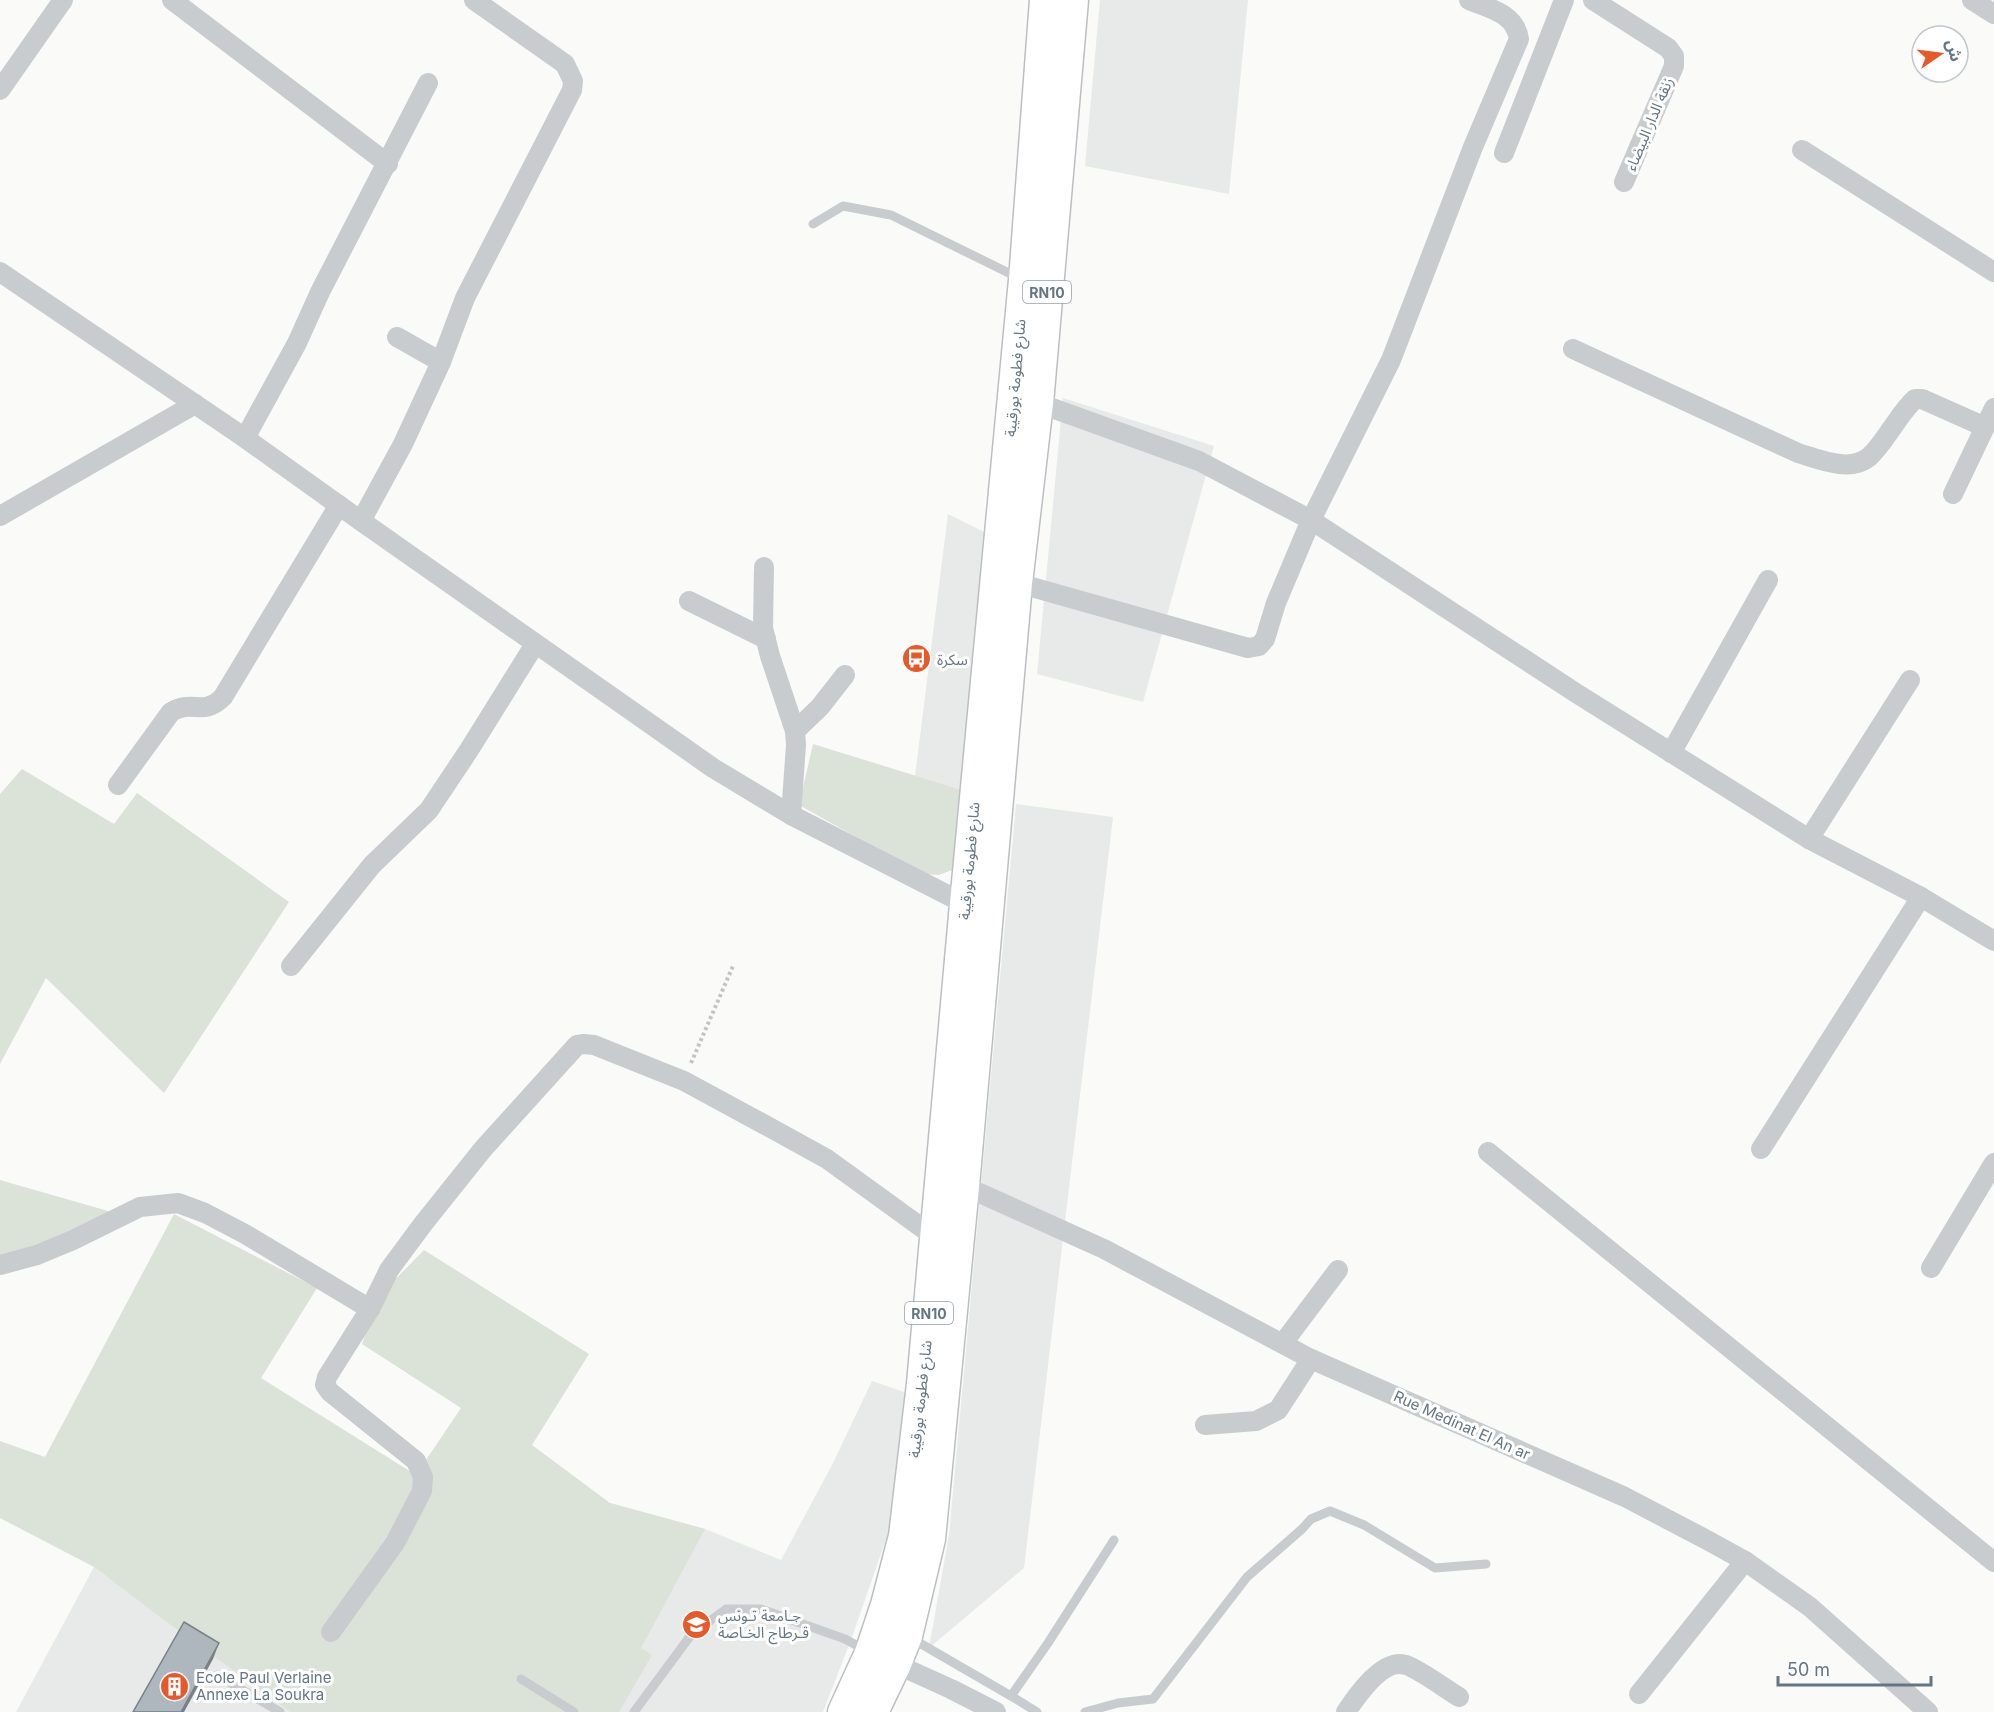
<svg xmlns="http://www.w3.org/2000/svg" width="1994" height="1712" font-family="Inter,'Noto Sans Arabic',sans-serif">
	<rect width="100%" height="100%" fill="#fafaf8"/>
	<g fill="#e8e9e9">
		<polygon points="1100,0 1248,0 1229,194 1085,166"/>
		<polygon points="1063,398 1214,446 1143,702 1037,674"/>
		<polygon points="948,514 990,535 965,791 915,776"/>
		<polygon points="1016,804 1113,817 1024,1568 929,1648 949,1535"/>
		<polygon points="872,1381 907,1393 893,1519 851,1640 823,1712 487,1712 610,1503 705,1529 781,1560 832,1465"/>
		<polygon points="94,1567 157,1615 290,1712 16,1712"/>
	</g>
	<g fill="#dbe2d8">
		<polygon points="813,744 965,791 957,868 939,875 922,874 799,805"/>
		<polygon points="22,769 114,824 137,793 289,902 164,1093 46,978 0,1064 0,794"/>
		<polygon points="0,1180 122,1215 0,1268"/>
		<polygon points="174,1214 317,1288 261,1378 416,1475 461,1408 362,1344 377,1298 424,1250 589,1354 532,1445 610,1503 705,1529 641,1648 652,1655 619,1712 290,1712 157,1615 94,1567 0,1518 0,1441 45,1457"/>
	</g>
	<g fill="none" stroke-linecap="round" stroke-linejoin="round">
		<defs>
			<g id="primary">
				<polyline points="843,1712 870,1653 886,1605 904,1536 922,1384 965,904 1024,280 1045,0"/>
				<polyline points="873,1712 896,1664 907,1636 930,1539 964,1186 1017,583 1038,403 1073,0"/>
			</g>
		</defs>
		<use href="#primary" stroke="#bbbfc3" stroke-width="33"/>
		<polyline stroke="#c1c4c6" stroke-width="4" stroke-dasharray="3 3" stroke-linecap="butt" points="691,1063 733,966"/>
		<g stroke="#c8cccf" stroke-width="9">
			<polyline points="813,224 843,206 891,215 1019,278"/>
			<polyline points="911,1638 1011,1696"/>
			<polyline points="217,1675 280,1712"/>
			<polyline points="521,1679 574,1712"/>
			<polyline points="634,1712 691,1635 726,1609 761,1609 845,1639 867,1651"/>
			<polyline points="1037,1712 1011,1696 1048,1643 1114,1540"/>
			<polyline points="1085,1712 1118,1703 1153,1699 1247,1577 1302,1529 1311,1519 1330,1511 1364,1525 1435,1568 1486,1564"/>
		</g>
		<g stroke="#c8cccf" stroke-width="20">
			<polyline points="172,0 388,164"/>
			<polyline points="1593,0 1668,48 1674,56 1674,66 1624,182"/>
			<polyline points="1972,0 1994,14"/>
			<polyline points="0,90 63,0"/>
			<polyline points="1802,150 1994,272"/>
			<polyline points="1504,153 1564,0"/>
			<polyline points="0,272 245,438 361,521 713,768 791,815 973,908"/>
			<polyline points="397,337 441,362"/>
			<path d="M1573,349L1798,453C1818,459 1850,473 1869,457C1878,449 1885,438 1892,428C1899,418 1906,407 1915,399H1922L1985,427"/>
			<polyline points="1038,403 1199,461 1311,520 1576,693 1809,839 1921,897 1994,941"/>
			<polyline points="245,438 297,343 320,292 428,83"/>
			<polyline points="1953,494 1994,408"/>
			<polyline points="0,516 195,404"/>
			<polyline points="361,521 403,444 441,362 465,298 572,90 573,81 565,64 474,0"/>
			<polyline points="764,567 763,628 770,656 795,731"/>
			<path d="M1017,583L1248,648L1259,646L1265,639L1276,603L1311,520L1391,360L1473,147L1519,39C1515,13 1490,9 1469,0"/>
			<polyline points="689,601 766,639"/>
			<polyline points="1671,753 1768,580"/>
			<path d="M118,785L171,712C193,699 203,717 223,697L339,505"/>
			<polyline points="791,815 796,745 795,731 820,707 845,675"/>
			<polyline points="1809,839 1910,680"/>
			<polyline points="291,966 372,865 429,810 469,750 535,644"/>
			<polyline points="1761,1149 1921,897"/>
			<polyline points="1488,1152 1994,1562"/>
			<polyline points="964,1186 1104,1249 1311,1359 1625,1497 1707,1540 1745,1561 1810,1607 1928,1712"/>
			<polyline points="0,1265 37,1255 73,1240 140,1207 178,1203 205,1213 245,1234 370,1309"/>
			<polyline points="1931,1268 1994,1163"/>
			<polyline points="1283,1343 1338,1270"/>
			<polyline points="1205,1425 1256,1421 1278,1410 1311,1359"/>
			<polyline points="331,1632 395,1543 422,1491 423,1477 416,1461 330,1392 325,1385 327,1377 370,1309 389,1270 423,1224 483,1149 577,1045 584,1044 594,1045 684,1081 769,1127 827,1159 936,1238"/>
			<polyline points="887,1660 951,1689 996,1712"/>
			<polyline points="1639,1694 1745,1561"/>
			<path d="M1346,1712C1356,1697 1383,1657 1406,1665C1422,1671 1444,1688 1459,1697"/>
		</g>
		<use href="#primary" stroke="#fff" stroke-width="30"/>
	</g>
	<polygon fill="#7a8084" points="219,1643 213,1659 184,1712 181,1712"/>
	<polygon fill="#aeb7bd" stroke="#7a8084" stroke-width="1.5" points="184,1622 219,1643 181,1712 133,1712"/>
	<defs>
		<symbol id="bus-disc" viewBox="-11 -11 22 22"><circle r="9.5" fill="#e85929" stroke="#fff"/><path d="M-5-6H5V4H4V6H2V4H-2V6H-4V4H-5ZM-3.5-4V0h7V-4ZM-3.5 1.2v1.5H-2V1.2ZM2 1.2v1.5H3.5V1.2Z" fill="#fff"/></symbol>
		<symbol id="university-disc" viewBox="-11 -11 22 22"><circle r="9.5" fill="#e85929" stroke="#fff"/><path d="M0-5L7-2L0 1L-7-2ZM-4 1L0 2.5L4 1V4Q0 6-4 4Z" fill="#fff"/></symbol>
		<symbol id="building-disc" viewBox="-11 -11 22 22"><circle r="9.5" fill="#e85929" stroke="#fff"/><path d="M-4-6H4V6H1V3H-1V6H-4ZM-2.5-4.3h1.7v1.8h-1.7ZM.8-4.3h1.7v1.8H.8ZM-2.5-1h1.7V.8h-1.7ZM.8-1h1.7V.8H.8Z" fill="#fff"/></symbol>
	</defs>
	<g fill-rule="evenodd">
		<use href="#bus-disc" x="900" y="642" width="33" height="33"/>
		<use href="#university-disc" x="680" y="1608" width="33" height="33"/>
		<use href="#building-disc" x="158" y="1670" width="33" height="33"/>
	</g>
	<g text-anchor="middle" dominant-baseline="central" stroke-width="6" stroke-linejoin="round" paint-order="stroke">
		<g fill="#fff" stroke="#929ea8" stroke-width="1.5">
			<rect x="1023" y="281" width="48" height="22" rx="4.5"/>
			<rect x="905" y="1302" width="48" height="22" rx="4.5"/>
		</g>
		<g font-size="14" font-weight="bold" fill="#647583">
			<text x="1047" y="292">RN10</text>
			<text x="929" y="1313">RN10</text>
		</g>
		<g font-size="15" fill="#647583" stroke="#fff">
			<text transform="translate(1649 124) rotate(-67)">زنقة الدار البيضاء</text>
			<text transform="translate(1015 378) rotate(-85)">شارع فطومة بورقيبة</text>
			<text transform="translate(969 861) rotate(-85)">شارع فطومة بورقيبة</text>
			<text transform="translate(920 1399) rotate(-84)">شارع فطومة بورقيبة</text>
			<text transform="translate(1462 1425) rotate(24)">Rue Medinat El An ar</text>
		</g>
		<g font-size="15" fill="#647583" stroke="#fff" text-anchor="start">
			<text x="937" y="659">سكرة</text>
			<text x="718" y="1615">جـامعة تـونس<tspan x="718" dy="17">قـرطاج الخـاصة</tspan></text>
			<text x="196" y="1677">Ecole Paul Verlaine<tspan x="196" dy="17">Annexe La Soukra</tspan></text>
		</g>
	</g>
	<g transform="translate(1940 54) rotate(76)"><circle r="28" fill="#ffffff" stroke="#c1c8cd" stroke-width="1.5"/>
	<path d="M0-4.5L10 22L0 15L-10 22Z" fill="#e85929"/>
	<text y="-9" font-size="16" font-weight="bold" text-anchor="middle" fill="#647583">ش</text>
	</g>
	<path d="M1778 1676v9h153v-9" fill="none" stroke="#647583" stroke-width="3"/>
	<text x="1787" y="1676" font-size="18" fill="#647583" stroke="#ffffff" stroke-width="4.5" paint-order="stroke">50 m</text>
</svg>
